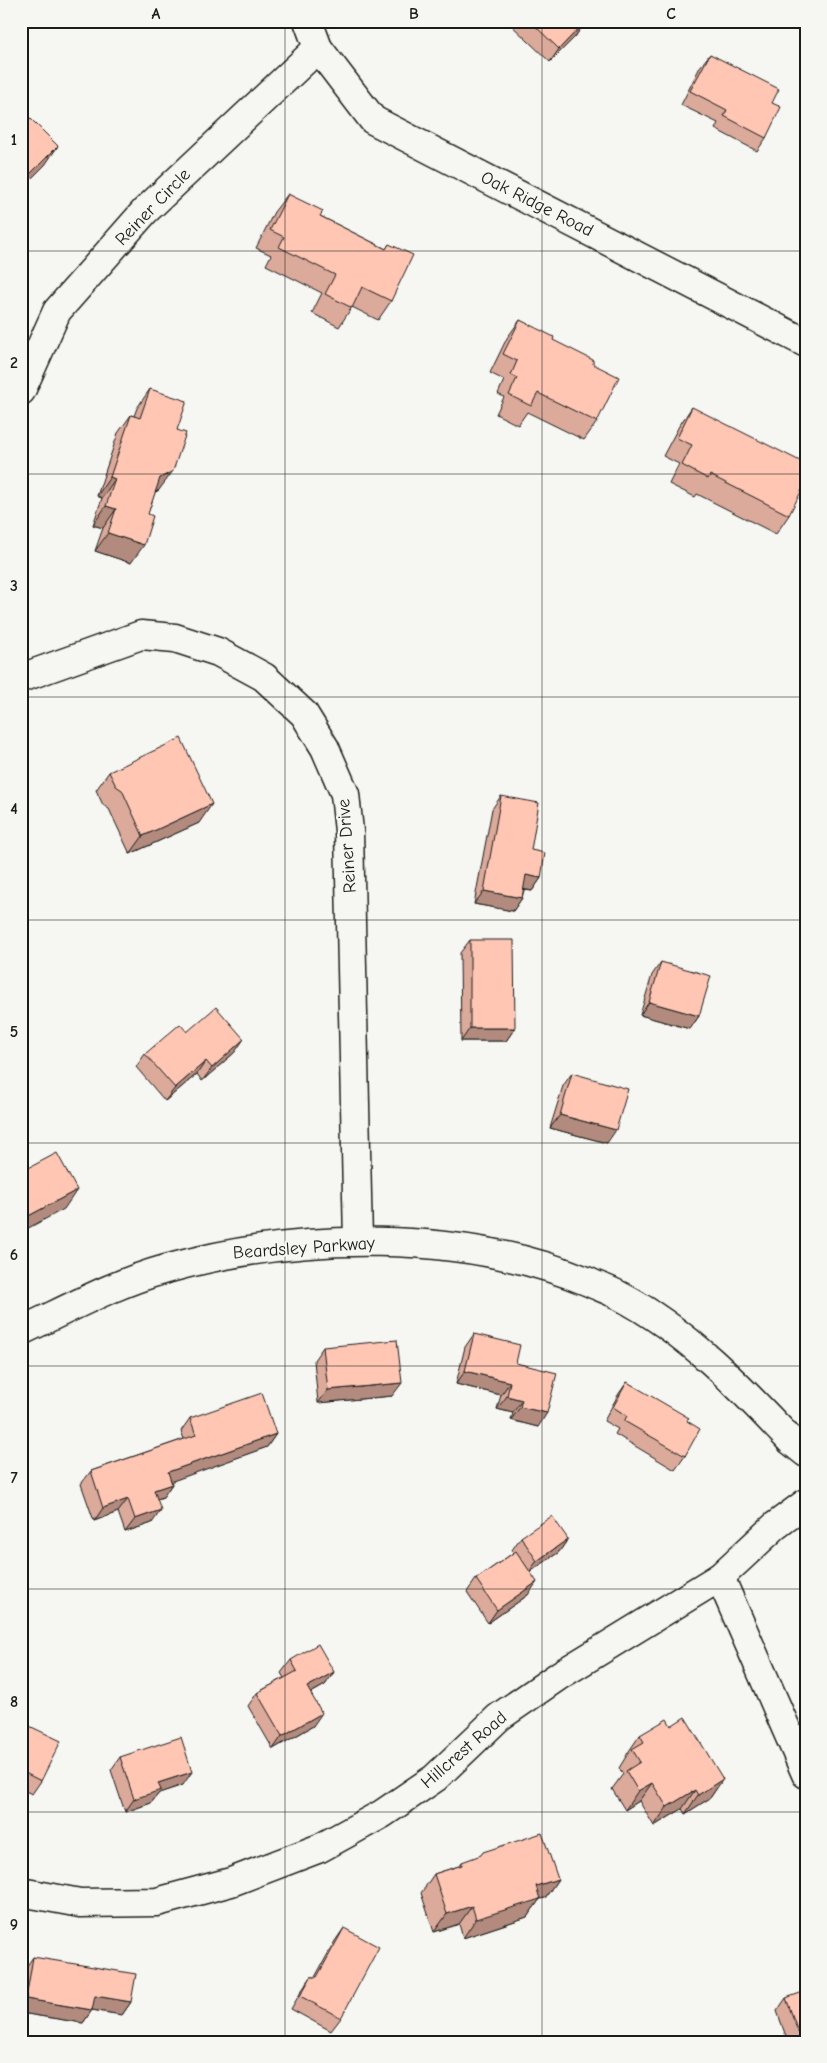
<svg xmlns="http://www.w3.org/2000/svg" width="827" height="2063" font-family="'Comic Neue',sans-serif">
	<rect width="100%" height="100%" fill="#f6f6f2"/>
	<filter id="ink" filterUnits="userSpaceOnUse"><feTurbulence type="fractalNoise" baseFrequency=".02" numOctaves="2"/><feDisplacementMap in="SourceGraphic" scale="10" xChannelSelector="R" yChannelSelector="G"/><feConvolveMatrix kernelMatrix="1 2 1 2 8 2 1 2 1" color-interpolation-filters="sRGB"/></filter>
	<g filter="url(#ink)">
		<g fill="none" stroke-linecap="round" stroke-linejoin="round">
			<defs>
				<g id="street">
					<polyline points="308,21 318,48 373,120 806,343"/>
					<polyline points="21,391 57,311 145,211 318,48"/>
					<polyline points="21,678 141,635 175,638 218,652 264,677 304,714 325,748 345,794 349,831 358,1241"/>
					<path d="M21,1331C68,1309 115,1283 166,1269C298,1232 461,1229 589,1282C599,1287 610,1290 620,1296C687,1331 740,1387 791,1441L806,1453"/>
					<polyline points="720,1577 806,1774"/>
					<polyline points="21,1892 80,1903 157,1902 231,1882 320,1848 382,1814 435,1778 499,1717 560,1675 720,1577 775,1526 806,1503"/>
				</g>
			</defs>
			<use href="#street" stroke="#1c1c1c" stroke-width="31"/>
			<use href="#street" stroke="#f6f6f2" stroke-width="28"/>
		</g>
		<g fill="#dbaa9b" stroke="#1c1c1c">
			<polygon points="507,21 582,21 584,23 575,37 550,62"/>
			<polygon points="710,54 772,103 766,138 757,151 715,129 718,123 681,105 700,67"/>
			<polygon points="288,194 320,216 386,249 389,244 391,301 378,320 352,307 339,327 312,313 322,293 266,265 271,255 256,248 274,212"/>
			<polygon points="520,320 553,340 597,422 584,440 527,412 518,425 496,414 504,397 498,394 504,380 490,373 507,338"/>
			<polygon points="150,389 177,430 159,490 155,492 131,563 95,551 103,528 93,525 102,498 97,496 118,433 131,415 134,416 137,408"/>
			<polygon points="692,407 789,515 776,534 697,494 695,497 669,484 679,464 663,456 679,426"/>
			<polygon points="109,772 199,823 130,854 109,809 103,805 96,790"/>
			<polygon points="501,796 531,850 541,878 532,891 524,890 522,898 513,911 474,904 492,809"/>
			<polygon points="470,940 515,1028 506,1041 461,1041 460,953"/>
			<polygon points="661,962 699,1016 690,1029 640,1015 652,975"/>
			<polygon points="187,1032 235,1052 202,1081 197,1074 165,1101 136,1067 145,1054"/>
			<polygon points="572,1073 607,1143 550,1128 563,1086"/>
			<polygon points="474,1334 516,1363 538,1427 511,1420 513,1413 497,1409 501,1395 456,1384 465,1347"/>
			<polygon points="323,1347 392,1396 318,1403 314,1360"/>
			<polygon points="627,1382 687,1421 685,1456 675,1470 615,1434 618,1429 604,1421 618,1395"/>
			<polygon points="190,1418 276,1434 267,1447 171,1481 172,1484 163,1497 157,1499 152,1523 125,1532 118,1512 94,1521 81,1484 91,1471 184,1439 181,1431"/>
			<polygon points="521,1537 568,1539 559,1552 530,1572 528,1595 488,1623 467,1592 476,1579 513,1553 512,1550"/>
			<polygon points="291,1660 334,1672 325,1685 311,1693 313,1726 273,1749 248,1706 257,1693 284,1678 281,1673"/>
			<polygon points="21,1722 41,1781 32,1794 21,1789"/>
			<polygon points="671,1726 723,1779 710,1798 685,1814 682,1809 654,1826 639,1801 625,1810 612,1789 623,1774 619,1768 627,1755 627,1754 640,1735"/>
			<polygon points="120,1757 183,1785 159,1793 151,1803 125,1812 111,1770"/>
			<polygon points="462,1862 558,1879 545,1898 540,1899 527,1917 463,1938 459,1924 434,1932 421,1893 434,1874 459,1866"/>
			<polygon points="344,1928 341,2018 331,2031 291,2009 302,1990 311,1977 315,1977 335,1941"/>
			<polygon points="33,1957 131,2002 122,2015 92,2010 83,2023 21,2013 21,1985 24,1970"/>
			<polygon points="786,1998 806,2042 788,2042 777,2011"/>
		</g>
		<g fill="#b28b7e" stroke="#1c1c1c">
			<polygon points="584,23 575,37 550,62 559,49"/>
			<polygon points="58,146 45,165 21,189 21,183"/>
			<polygon points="173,471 159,490 147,497 160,478"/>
			<polygon points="110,477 115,479 102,498 97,496"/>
			<polygon points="106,506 116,509 103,528 93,525"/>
			<polygon points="108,533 144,545 131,563 95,551"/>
			<polygon points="212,804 199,823 130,854 143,836"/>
			<polygon points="526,875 541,878 532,891 517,888"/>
			<polygon points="484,891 522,898 513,911 474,904"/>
			<polygon points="649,1002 699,1016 690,1029 640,1015"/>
			<polygon points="470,1028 515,1028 506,1041 461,1041"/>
			<polygon points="244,1039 235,1052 202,1081 212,1068"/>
			<polygon points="206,1061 197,1074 165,1101 175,1088"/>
			<polygon points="560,1115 616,1130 607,1143 550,1128"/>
			<polygon points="77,1190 64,1209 21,1232 21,1220"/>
			<polygon points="465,1371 510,1382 501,1395 456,1384"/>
			<polygon points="402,1383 392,1396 318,1403 328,1390"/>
			<polygon points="507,1396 522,1400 513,1413 497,1409"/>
			<polygon points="520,1407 547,1413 538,1427 511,1420"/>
			<polygon points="276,1434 267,1447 159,1486 168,1472"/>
			<polygon points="172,1484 163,1497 145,1503 154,1490"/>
			<polygon points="128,1499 118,1512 94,1521 103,1508"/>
			<polygon points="161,1510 152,1523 125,1532 135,1519"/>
			<polygon points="568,1539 559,1552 527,1574 537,1561"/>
			<polygon points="537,1582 528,1595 488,1623 497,1610"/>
			<polygon points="334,1672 325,1685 298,1700 307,1687"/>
			<polygon points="322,1713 313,1726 273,1749 282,1736"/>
			<polygon points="192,1772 183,1785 159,1793 151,1803 125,1812 134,1799 158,1783"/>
			<polygon points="723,1779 710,1798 685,1814 698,1795"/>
			<polygon points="652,1783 639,1801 625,1810 638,1791"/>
			<polygon points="695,1790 682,1809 654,1826 667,1807"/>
			<polygon points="558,1879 545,1898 540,1899 527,1917 463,1938 476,1919 536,1886"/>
			<polygon points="472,1906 459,1924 434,1932 447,1914"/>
			<polygon points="95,1996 131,2002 122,2015 86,2009"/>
			<polygon points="26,1999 92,2010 83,2023 21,2013 21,2006"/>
		</g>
		<g fill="#ffc6b4" stroke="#1c1c1c">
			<polygon points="530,21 582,21 584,23 559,49"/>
			<polygon points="710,54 779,89 772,103 781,107 766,138 724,116 727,110 690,91"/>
			<polygon points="22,110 58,146 21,183 21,111"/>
			<polygon points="288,194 323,211 320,216 386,249 389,244 413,255 391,301 362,287 352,308 325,294 335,275 279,247 284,237 270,230"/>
			<polygon points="520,320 554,337 553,340 593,360 593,364 619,377 597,422 538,393 531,406 509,395 517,378 511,375 517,361 503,354"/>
			<polygon points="150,389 187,401 177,430 186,433 173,471 160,478 148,514 153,516 144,545 108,533 116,509 106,506 115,479 110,477 131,415 140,418"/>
			<polygon points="692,407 806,464 806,482 789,515 710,475 708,479 682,465 692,445 677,438"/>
			<polygon points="181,738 212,804 143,836 122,790 116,786 109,772"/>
			<polygon points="501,796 539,803 531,850 545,853 541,878 526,875 522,898 484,891"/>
			<polygon points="470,940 514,940 515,1028 470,1028"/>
			<polygon points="661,962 711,976 699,1016 649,1002"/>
			<polygon points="216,1007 244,1039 212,1068 206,1061 175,1088 145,1054 180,1024 187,1032"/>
			<polygon points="572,1073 628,1089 616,1130 560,1115"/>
			<polygon points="57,1153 77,1190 21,1220 21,1172"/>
			<polygon points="474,1334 520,1345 516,1363 557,1373 547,1413 520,1407 522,1400 507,1396 510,1382 465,1371"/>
			<polygon points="397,1340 402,1383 328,1390 323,1347"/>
			<polygon points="627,1382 689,1418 687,1421 700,1429 685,1456 624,1421 627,1416 613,1407"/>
			<polygon points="262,1393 276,1434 168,1472 172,1484 154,1490 161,1510 135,1519 128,1499 103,1508 91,1471 196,1435 190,1418"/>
			<polygon points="552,1516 568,1539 537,1561 521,1537"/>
			<polygon points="516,1551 537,1582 497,1610 476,1579"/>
			<polygon points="318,1644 334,1672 307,1687 322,1713 282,1736 257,1693 297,1671 291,1660"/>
			<polygon points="685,1717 723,1779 698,1795 695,1790 667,1807 652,1783 638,1791 626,1771 640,1762 632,1749 644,1742 640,1735 667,1719 671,1726"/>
			<polygon points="21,1722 61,1741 41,1781 21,1771"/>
			<polygon points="181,1737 192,1772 158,1783 161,1790 134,1799 120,1757"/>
			<polygon points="542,1833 558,1879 536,1886 540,1899 476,1919 472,1906 447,1914 434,1874 462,1865 462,1862 481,1855 483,1852"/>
			<polygon points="344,1928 379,1947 341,2018 300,1996 311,1977 317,1977"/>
			<polygon points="33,1957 136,1974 131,2002 95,1996 92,2010 26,1999"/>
			<polygon points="806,1991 806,2042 802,2042 786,1998"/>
		</g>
	</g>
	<path fill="none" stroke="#1c1c1c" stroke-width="1" stroke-opacity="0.55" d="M285,21V2042M542,21V2042M21,251H806M21,474H806M21,697H806M21,920H806M21,1143H806M21,1366H806M21,1589H806M21,1812H806"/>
	<g text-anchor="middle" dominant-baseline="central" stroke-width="4.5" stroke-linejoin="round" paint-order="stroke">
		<g font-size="18" fill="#1c1c1c" stroke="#f6f6f2">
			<text transform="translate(537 204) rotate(27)">Oak Ridge Road</text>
			<text transform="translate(153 207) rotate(-46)">Reiner Circle</text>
			<text transform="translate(347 846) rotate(-94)">Reiner Drive</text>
			<text transform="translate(304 1248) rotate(-4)">Beardsley Parkway</text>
			<text transform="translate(464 1750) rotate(-41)">Hillcrest Road</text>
		</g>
	</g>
	<rect width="827" height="2063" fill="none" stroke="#f6f6f2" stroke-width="55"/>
	<rect x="28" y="28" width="772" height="2008" fill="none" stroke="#1c1c1c" stroke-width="2"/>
	<g font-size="16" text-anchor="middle" font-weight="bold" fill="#1c1c1c">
		<text x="156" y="19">A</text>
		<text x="414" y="19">B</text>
		<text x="671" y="19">C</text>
		<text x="14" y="145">1</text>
		<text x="14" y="368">2</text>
		<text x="14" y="591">3</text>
		<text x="14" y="814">4</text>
		<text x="14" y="1037">5</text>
		<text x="14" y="1260">6</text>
		<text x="14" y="1483">7</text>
		<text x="14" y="1707">8</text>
		<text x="14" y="1930">9</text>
	</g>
</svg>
